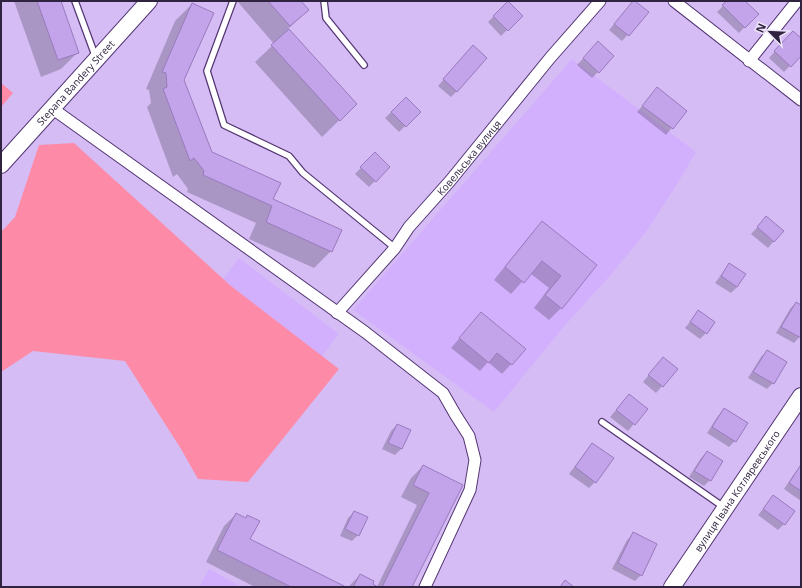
<svg xmlns="http://www.w3.org/2000/svg" width="802" height="588" font-family="'Open Sans',sans-serif">
	<rect width="100%" height="100%" fill="#d5bcf5"/>
	<g fill="#d3b0fe">
		<polygon points="572,59 696,152 674,189 646,232 614,271 561,330 494,412 353,310"/>
		<polygon points="239,258 339,334 319,360 219,284"/>
		<polygon points="209,569 242,587 199,587"/>
	</g>
	<g fill="#fd8ba8">
		<polygon points="1,83 13,93 1,107"/>
		<polygon points="74,143 231,286 339,369 248,482 198,479 181,449 125,361 33,351 1,372 1,232 15,217 39,145"/>
	</g>
	<g fill="#0003">
		<polygon points="14,1 59,1 78,52 61,69 41,77"/>
		<polygon points="237,1 300,1 308,10 288,29 356,104 322,137 255,62 274,44"/>
		<polygon points="634,1 647,13 622,41 609,30"/>
		<polygon points="728,1 744,1 757,14 739,33 717,12"/>
		<polygon points="508,2 521,16 501,36 488,22"/>
		<polygon points="192,4 183,80 211,153 272,199 331,251 314,268 249,239 256,223 187,192 188,189 177,174 173,177 147,107 151,103 149,90 146,89 175,21"/>
		<polygon points="787,38 801,39 801,54 784,72 769,58"/>
		<polygon points="592,49 598,72 592,78 577,65"/>
		<polygon points="467,53 457,91 451,97 438,86"/>
		<polygon points="657,89 686,111 666,135 637,112"/>
		<polygon points="406,98 419,112 399,132 385,118"/>
		<polygon points="375,153 389,167 369,187 355,174"/>
		<polygon points="766,218 782,231 768,248 751,234"/>
		<polygon points="543,222 596,265 561,308 549,320 534,308 549,288 530,273 511,294 494,280 531,234"/>
		<polygon points="730,265 745,275 737,287 731,293 715,283 724,271"/>
		<polygon points="796,303 801,306 801,335 794,343 776,333 790,309"/>
		<polygon points="698,312 706,333 700,339 685,328"/>
		<polygon points="481,313 525,349 502,374 488,362 480,371 451,348"/>
		<polygon points="767,351 785,363 773,383 767,389 748,378 761,357"/>
		<polygon points="657,365 676,370 656,393 643,382"/>
		<polygon points="629,395 646,409 628,431 610,417"/>
		<polygon points="724,410 735,441 729,447 707,433 718,416"/>
		<polygon points="397,425 409,431 401,449 395,455 382,449 391,431"/>
		<polygon points="593,444 595,482 589,488 569,474 587,450"/>
		<polygon points="707,452 710,480 704,486 689,477 701,458"/>
		<polygon points="423,466 462,485 411,587 377,587 417,505 401,497 411,478"/>
		<polygon points="800,468 801,468 801,501 784,489 794,474"/>
		<polygon points="773,497 784,524 778,530 758,515"/>
		<polygon points="354,512 358,535 352,541 340,536 348,518"/>
		<polygon points="236,514 249,540 344,587 255,587 206,562 224,526"/>
		<polygon points="633,534 641,575 635,581 612,569 627,540"/>
		<polygon points="360,575 372,585 376,587 348,587"/>
	</g>
	<g fill="#c3a3ea" stroke="#997abd">
		<polygon points="37,1 61,1 79,53 58,60"/>
		<polygon points="268,1 301,1 309,10 290,26"/>
		<polygon points="508,1 523,16 508,31 493,16"/>
		<polygon points="633,1 635,1 649,12 629,36 614,24"/>
		<polygon points="727,1 745,1 759,14 745,28 722,5"/>
		<polygon points="192,3 214,13 184,80 212,152 281,183 273,199 342,230 332,252 266,222 272,206 203,175 204,171 194,158 190,161 163,89 167,87 166,73 162,72"/>
		<polygon points="289,29 357,104 340,121 271,45"/>
		<polygon points="793,31 801,38 801,56 791,67 774,51"/>
		<polygon points="598,41 614,56 599,73 583,58"/>
		<polygon points="473,45 487,58 457,92 443,79"/>
		<polygon points="657,87 687,111 673,129 642,106"/>
		<polygon points="406,97 421,112 406,127 391,112"/>
		<polygon points="375,152 390,167 376,182 360,167"/>
		<polygon points="766,216 784,231 774,242 757,227"/>
		<polygon points="542,221 597,265 562,309 545,295 561,276 542,261 524,283 505,267"/>
		<polygon points="729,263 746,274 737,287 721,276"/>
		<polygon points="796,302 801,305 801,338 781,327"/>
		<polygon points="698,310 715,322 707,334 690,322"/>
		<polygon points="481,312 526,349 512,365 497,353 489,363 459,338"/>
		<polygon points="767,350 787,362 774,384 753,372"/>
		<polygon points="663,357 678,369 663,387 648,375"/>
		<polygon points="629,394 648,409 635,425 616,410"/>
		<polygon points="724,408 748,423 736,442 712,427"/>
		<polygon points="397,424 411,430 402,449 388,443"/>
		<polygon points="592,443 614,458 596,483 575,467"/>
		<polygon points="707,451 723,461 711,481 694,471"/>
		<polygon points="423,465 463,485 412,587 382,587 429,493 413,485"/>
		<polygon points="800,466 801,467 801,491 789,483"/>
		<polygon points="773,495 795,511 785,525 763,509"/>
		<polygon points="354,511 368,517 359,536 345,529"/>
		<polygon points="236,513 246,518 247,515 260,521 250,539 346,587 291,587 217,550"/>
		<polygon points="633,532 657,544 642,576 618,563"/>
		<polygon points="360,574 374,581 373,584 378,587 353,587"/>
		<polygon points="565,580 574,587 560,587"/>
	</g>
	<g fill="none" stroke-linecap="round" stroke-linejoin="round">
		<defs>
			<g id="lane">
				<polyline points="75,1 96,58"/>
				<polyline points="233,1 207,71 224,125 289,156 303,173 395,248"/>
				<polyline points="324,1 326,18 364,65"/>
				<polyline points="602,422 725,508"/>
			</g>
			<g id="street">
				<polyline points="674,1 801,100"/>
				<polyline points="749,61 797,1"/>
				<polyline points="53,109 365,332 443,393 455,414 469,436 475,460 470,490 425,587"/>
				<path id="s1" d="M337,313L395,248L409,227L450,181L550,58L600,1"/>
			</g>
			<g id="secondary">
				<path id="s2" d="M1,165L149,1"/>
				<path id="s3" d="M672,587L801,396"/>
			</g>
		</defs>
		<use href="#lane" stroke="#533572" stroke-width="8"/>
		<use href="#street" stroke="#533572" stroke-width="13"/>
		<use href="#secondary" stroke="#533572" stroke-width="18"/>
		<use href="#lane" stroke="#fff" stroke-width="5.5"/>
		<use href="#street" stroke="#fff" stroke-width="11"/>
		<use href="#secondary" stroke="#fff" stroke-width="16"/>
	</g>
	<g text-anchor="middle" dominant-baseline="central" stroke-width="3.5" stroke-linejoin="round" paint-order="stroke">
		<g font-size="10" fill="#30233f" stroke="#eee5fb">
			<text stroke="none"><textPath href="#s2" startOffset="111">Stepana Bandery Street</textPath></text>
			<text stroke="none"><textPath href="#s1" startOffset="204">Ковельська вулиця</textPath></text>
			<text stroke="none"><textPath href="#s3" startOffset="116">вулиця Івана Котляревського</textPath></text>
		</g>
	</g>
	<rect width="802" height="588" fill="none" stroke="#30233f" stroke-width="4"/>
	<g transform="translate(770 32) rotate(294)" stroke="#eee5fb" stroke-width="3" paint-order="stroke">
	<path d="M0-3L7 15L0 10L-7 15Z" fill="#30233f"/>
	<text y="-6" font-size="11" font-weight="bold" text-anchor="middle" fill="#30233f">N</text>
	</g>
</svg>
